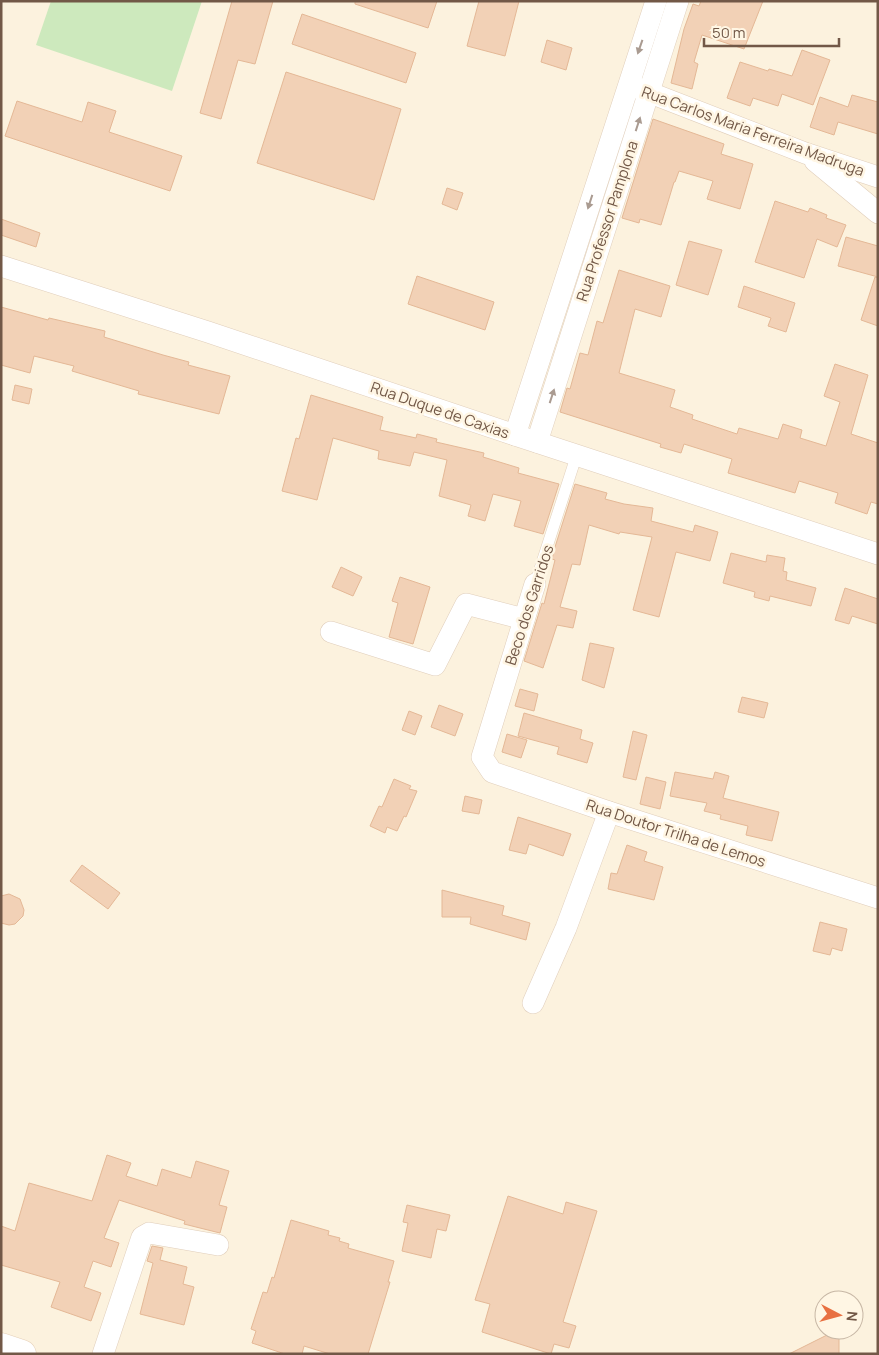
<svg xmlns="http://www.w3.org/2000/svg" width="879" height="1355" font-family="Manrope,sans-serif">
	<rect width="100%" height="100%" fill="#fcf2de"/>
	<polygon fill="#cde9bd" points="51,1 202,1 172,91 36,45"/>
	<g fill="#f2d1b6" stroke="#e4b896">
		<polygon points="232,1 273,1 255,64 238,60 221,119 200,113"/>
		<polygon points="355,1 437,1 428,28 355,4"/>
		<polygon points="479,1 519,1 505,56 467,46"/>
		<polygon points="701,1 763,1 744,49 702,35 694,62 698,64 692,89 671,83 684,29 693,4 699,6"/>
		<polygon points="302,14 416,53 406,83 292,44"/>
		<polygon points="547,40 572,48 566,70 541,62"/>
		<polygon points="802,50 830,60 813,105 782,94 778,106 753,98 750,106 727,98 740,62 768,71 769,69 792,76"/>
		<polygon points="286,72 401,109 374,200 257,163"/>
		<polygon points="852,95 878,102 878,134 838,122 834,135 810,127 820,97 848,107"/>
		<polygon points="17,101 82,122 88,102 116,111 109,132 182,156 170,191 5,136"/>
		<polygon points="653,119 724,144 721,154 753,164 740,209 707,199 713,181 679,171 675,182 674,182 661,225 640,219 639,223 622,218"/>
		<polygon points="447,188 463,193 457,210 442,204"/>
		<polygon points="775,201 808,212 810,208 827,215 826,218 846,225 837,247 817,239 804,278 755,262"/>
		<polygon points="1,219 40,233 36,247 1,235"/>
		<polygon points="846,237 878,246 878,277 838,266"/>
		<polygon points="689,241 722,250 708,295 676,285"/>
		<polygon points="619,270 670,286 661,317 635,309 619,373 675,390 670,407 693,415 692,419 737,434 739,428 778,439 783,424 802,430 800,438 826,446 840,402 824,396 835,364 868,375 851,434 878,443 878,504 871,502 867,514 835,503 838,493 799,481 795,493 728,473 732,459 684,444 681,453 660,447 661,444 560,412 567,388 570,389 580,353 588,355 597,321 603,323"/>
		<polygon points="417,276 494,302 485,330 408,304"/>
		<polygon points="875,277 878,278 878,326 861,320"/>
		<polygon points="744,286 795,303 786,332 768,326 771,318 738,307"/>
		<polygon points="1,307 48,320 49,318 105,331 104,337 163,355 189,362 188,365 230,376 219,414 138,394 139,391 72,371 74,366 34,356 30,373 1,365"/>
		<polygon points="15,385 32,389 29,404 12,400"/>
		<polygon points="311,395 383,417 380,430 416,438 417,434 437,439 436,442 484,453 483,457 519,468 518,473 559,484 543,534 514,526 521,501 493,494 485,521 468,516 471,505 439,496 447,460 414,452 410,466 378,459 379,451 333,438 317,500 282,491 296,438 299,439"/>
		<polygon points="575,484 607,493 605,499 624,504 653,508 651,521 693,532 695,525 718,532 710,561 676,552 659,617 633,610 652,537 620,532 619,534 589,525 580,565 572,564 560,607 577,611 573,628 557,625 543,668 524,661 542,603 544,604 555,560 552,559 555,547"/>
		<polygon points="731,553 766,562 767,555 785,558 783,571 787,572 786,580 816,588 811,606 770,596 769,601 754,597 755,592 723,583"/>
		<polygon points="341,567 362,577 353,596 332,587"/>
		<polygon points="400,577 430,587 413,644 389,637 398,603 392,601"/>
		<polygon points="845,588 878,599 878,624 852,616 849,624 835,620"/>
		<polygon points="590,643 614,648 604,688 582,680"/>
		<polygon points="520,689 538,694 534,711 515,706"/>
		<polygon points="742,697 768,703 764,718 738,712"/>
		<polygon points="439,705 463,714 455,736 431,727"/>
		<polygon points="409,711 422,716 415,735 402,730"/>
		<polygon points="524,713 582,730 580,739 593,743 587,763 557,754 559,747 518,736"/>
		<polygon points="633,731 647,735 636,780 623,777"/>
		<polygon points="507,734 527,740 521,758 502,752"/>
		<polygon points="675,772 713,779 715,772 729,776 723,798 779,812 772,841 746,835 748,826 720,819 721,815 704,811 707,803 670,796"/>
		<polygon points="646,777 666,782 660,809 640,804"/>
		<polygon points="394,779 411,786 409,789 417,791 406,817 404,816 397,831 387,827 385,833 370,826 379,806 382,807"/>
		<polygon points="465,796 482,800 479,814 462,811"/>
		<polygon points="518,817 571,834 563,856 529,844 526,854 509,850"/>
		<polygon points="627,845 647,852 644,861 663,867 654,900 608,889 611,873 617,874"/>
		<polygon points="82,865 120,893 108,909 70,881"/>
		<polygon points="442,890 504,906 502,915 530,923 526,940 470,924 471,917 442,917"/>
		<polygon points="9,894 20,899 24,910 23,916 15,924 9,925 1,923 1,896"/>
		<polygon points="820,922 847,929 842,951 832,948 830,955 813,951"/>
		<polygon points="107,1155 131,1163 126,1176 157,1186 162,1169 191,1178 196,1161 229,1171 219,1205 227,1207 220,1233 184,1224 185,1221 119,1200 104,1238 119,1243 111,1267 93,1261 84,1287 101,1293 91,1321 51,1307 60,1282 1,1265 1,1226 15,1231 29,1183 92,1201"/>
		<polygon points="508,1196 563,1214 566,1202 597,1211 563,1322 576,1326 569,1348 554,1344 551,1354 482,1332 490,1304 475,1300"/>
		<polygon points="407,1205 450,1215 446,1231 437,1229 431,1258 402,1251 408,1223 403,1222"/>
		<polygon points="291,1220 329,1231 328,1235 340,1238 339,1241 349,1244 348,1248 394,1261 388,1282 390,1282 368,1354 330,1354 304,1346 302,1354 285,1354 252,1343 256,1331 251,1329 263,1292 267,1293 272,1277 274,1278"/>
		<polygon points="152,1246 163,1248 160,1260 187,1267 183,1284 194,1287 184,1325 140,1314 153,1263 147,1261"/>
		<polygon points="837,1330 839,1330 839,1354 789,1354"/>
	</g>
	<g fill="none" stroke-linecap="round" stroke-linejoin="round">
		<defs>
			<polyline id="lane" points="535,584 577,454"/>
			<g id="street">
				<polyline points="635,87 805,153 878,177"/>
				<polyline points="815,161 878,213"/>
				<polyline points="1,266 208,332 515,435 878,554"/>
				<polyline points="515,435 656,1"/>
				<polyline points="537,442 678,1"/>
				<polyline points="535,584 482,757 492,772 609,812 878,898"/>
				<polyline points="331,632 435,665 466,604 524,619"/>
				<polyline points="533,1003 566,928 609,812"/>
				<polyline points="103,1354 142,1237 149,1233 218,1245"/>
			</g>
			<polyline id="secondary" points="1,1347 22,1354"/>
		</defs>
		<use href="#lane" stroke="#e0cebb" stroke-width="12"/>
		<use href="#street" stroke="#e0cebb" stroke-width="22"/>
		<use href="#secondary" stroke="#e5d0b8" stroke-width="29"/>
		<use href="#lane" stroke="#fff" stroke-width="11"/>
		<use href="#street" stroke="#fff" stroke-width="21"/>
		<use href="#secondary" stroke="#fff" stroke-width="28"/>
	</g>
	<defs><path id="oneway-solid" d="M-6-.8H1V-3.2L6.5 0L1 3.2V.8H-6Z" transform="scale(1.25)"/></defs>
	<g fill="#aa9b91">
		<use href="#oneway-solid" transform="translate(640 47) rotate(109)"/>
		<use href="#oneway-solid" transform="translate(638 124) rotate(-72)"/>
		<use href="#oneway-solid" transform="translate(590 202) rotate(108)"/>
		<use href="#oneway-solid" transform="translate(552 396) rotate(-72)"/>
	</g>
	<g text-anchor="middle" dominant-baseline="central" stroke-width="5" stroke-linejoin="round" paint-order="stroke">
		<g font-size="15" fill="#725847" stroke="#fff6e4">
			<text transform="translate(753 131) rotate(20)">Rua Carlos Maria Ferreira Madruga</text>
			<text transform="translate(607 221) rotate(-72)">Rua Professor Pamplona</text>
			<text transform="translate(440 410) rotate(19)">Rua Duque de Caxias</text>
			<text transform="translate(529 605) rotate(-72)">Beco dos Garridos</text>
			<text transform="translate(676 833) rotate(18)">Rua Doutor Trilha de Lemos</text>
		</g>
	</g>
	<rect width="879" height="1355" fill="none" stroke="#725847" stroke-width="5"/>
	<g transform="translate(839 1315) rotate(96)"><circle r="24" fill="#fff6e4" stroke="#c7b7a5"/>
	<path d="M0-4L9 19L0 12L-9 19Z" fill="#e87041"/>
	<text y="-8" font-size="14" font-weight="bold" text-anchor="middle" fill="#725847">N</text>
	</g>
	<path d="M704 38v8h135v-8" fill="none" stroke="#725847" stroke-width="2.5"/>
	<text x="712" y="38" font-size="15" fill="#725847" stroke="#fff6e4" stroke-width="4" paint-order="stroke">50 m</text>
</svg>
